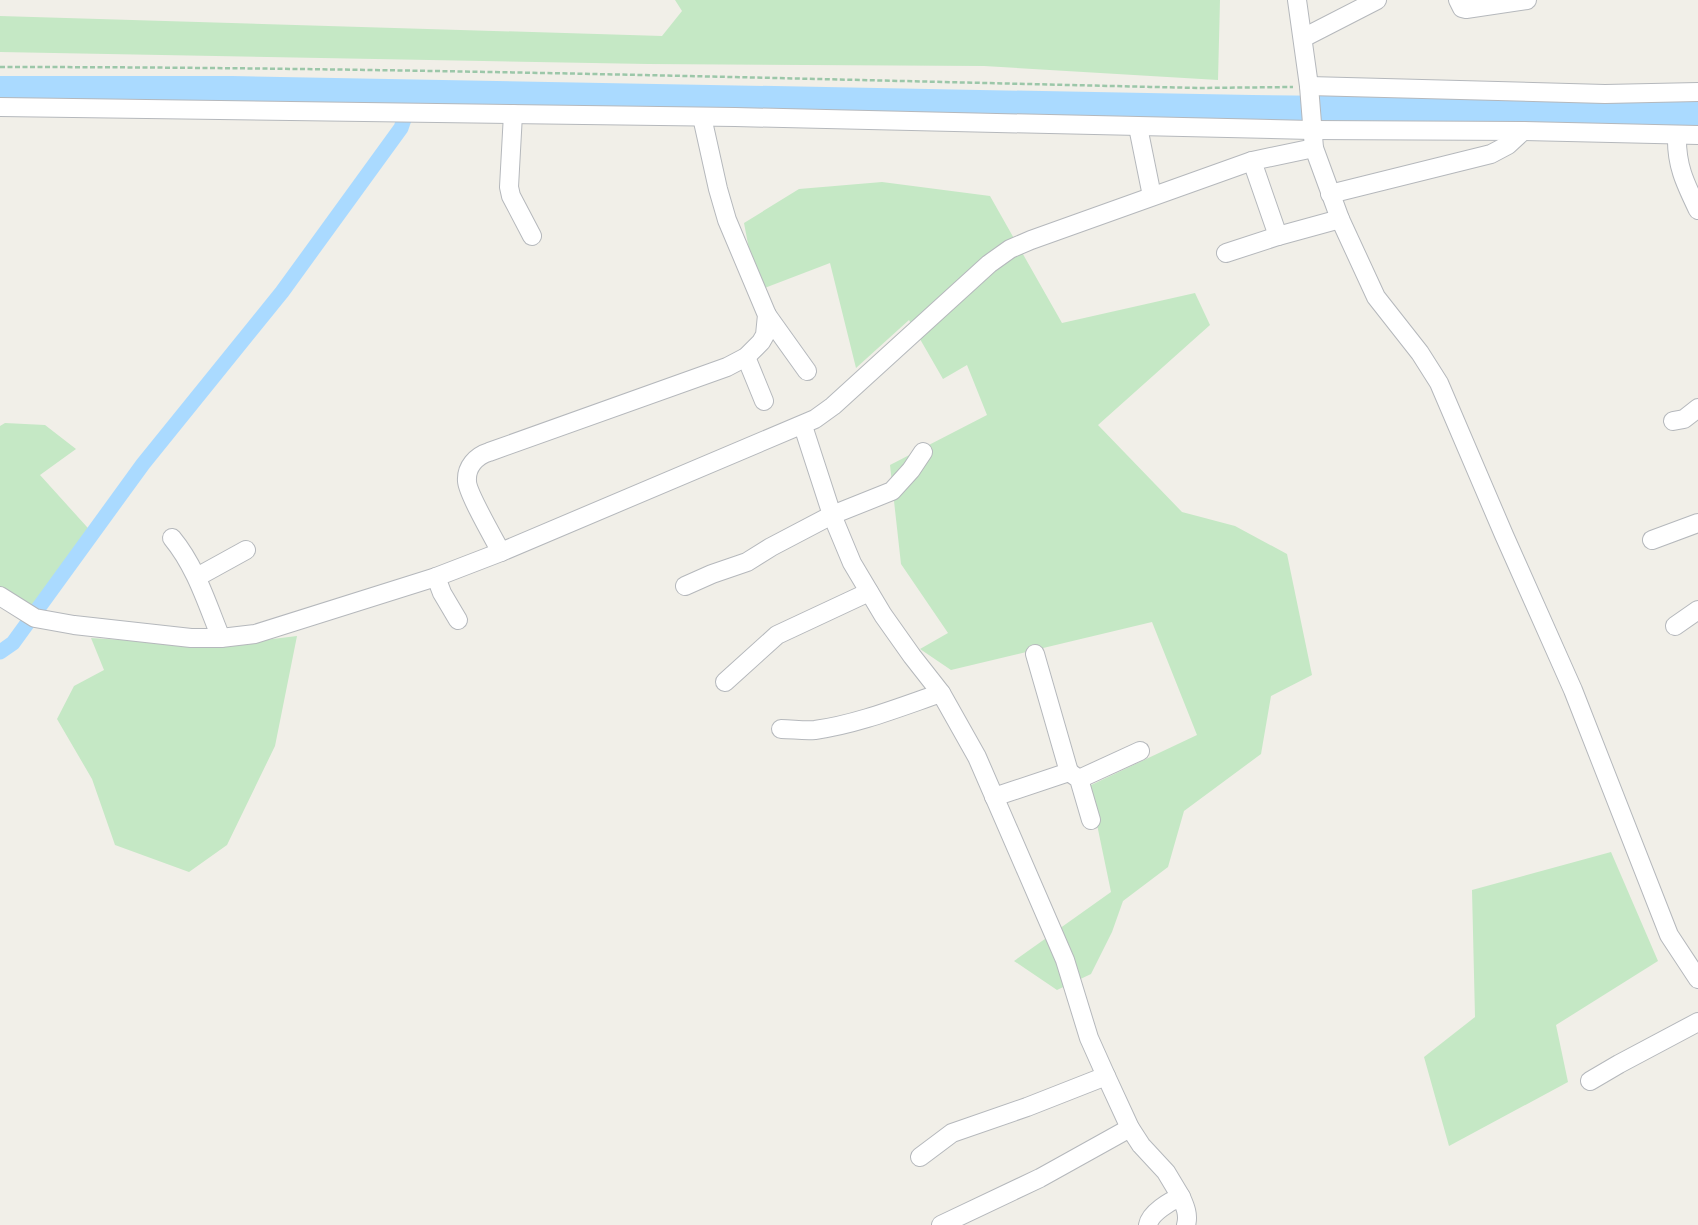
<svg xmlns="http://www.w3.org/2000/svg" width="1698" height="1225" font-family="'Nunito Sans',sans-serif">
	<rect width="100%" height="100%" fill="#f1efe8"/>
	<g fill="#c5e8c5">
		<polygon points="675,0 1220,0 1218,80 984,66 648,64 0,52 0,16 662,36 682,11"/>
		<polygon points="882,182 990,196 1062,323 1195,293 1210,325 1098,425 1182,512 1235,526 1287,554 1312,675 1271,696 1261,754 1184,811 1168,867 1123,901 1112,932 1091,974 1057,990 1014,961 1111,892 1089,786 1197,735 1152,622 951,670 920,649 948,633 901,564 890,465 987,415 967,365 943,379 909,320 856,368 830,263 757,291 744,223 799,189"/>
		<polygon points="5,423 45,425 76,449 40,475 96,537 62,578 38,613 0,599 0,426"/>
		<polygon points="297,636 275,746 227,845 189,872 115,845 92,779 57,719 74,686 104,670 91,638 216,646"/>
		<polygon points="1611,852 1658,961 1556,1025 1568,1082 1449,1146 1424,1057 1475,1017 1472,890"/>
	</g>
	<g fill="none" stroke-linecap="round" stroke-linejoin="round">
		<polyline stroke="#aadaff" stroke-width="15" points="0,652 13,643 143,464 282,292 401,128 413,93"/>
		<polyline stroke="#aadaff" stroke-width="26" points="0,89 232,89 1252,108 1698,113"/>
		<defs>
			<g id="minor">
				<polyline points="1297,0 1309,86 1314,148 1340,219 1376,297 1420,353 1439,383 1504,535 1573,690 1669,935 1698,979"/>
				<polyline points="1458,0 1462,8 1466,9 1527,0"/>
				<polyline points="1303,38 1377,0"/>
				<polyline points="1309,86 1605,94 1698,92"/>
				<polyline points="0,107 735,117 1311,130 1523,131 1698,135"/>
				<polyline points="513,114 509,187 511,196 532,236"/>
				<polyline points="1138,127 1152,196"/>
				<path d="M1677,135C1676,165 1685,183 1698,210"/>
				<polyline points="1252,161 1278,236"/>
				<polyline points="1330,194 1491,154 1508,145 1523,131"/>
				<polyline points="1226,253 1278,236 1340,219"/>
				<polyline points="767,315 807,371"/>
				<polyline points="746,357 764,401"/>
				<polyline points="1673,421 1684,419 1698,408"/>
				<path d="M803,426L832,515L852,563L883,615L912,656L941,693L977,757L1065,960L1089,1038L1106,1076L1130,1128L1141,1145L1166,1172L1181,1197C1170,1201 1150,1213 1148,1225"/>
				<path d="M172,538C196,567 207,604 221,638"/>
				<polyline points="1652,540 1698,523"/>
				<path d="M501,552C494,539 467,492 467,481C466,467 476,456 489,452L727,367L746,357L761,342L765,335L767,315L727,220L718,189L702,117"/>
				<polyline points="197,577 246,550"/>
				<polyline points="436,577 442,593 458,620"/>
				<polyline points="685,586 712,574 747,562 771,547 832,515 892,491 911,470 923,452"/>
				<polyline points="0,596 35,618 74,625 191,638 221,638 255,634 436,577 501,552 815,419 833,406 989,264 1010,249 1031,240 1252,161 1314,148"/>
				<polyline points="1675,626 1698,610"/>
				<polyline points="1035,654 1069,772"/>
				<polyline points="725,682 777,635 869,592"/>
				<path d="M781,729C792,729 804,731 815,730C858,724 900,707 941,693"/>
				<polyline points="1079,779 1140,751"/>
				<polyline points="994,797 1069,772 1079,779 1091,820"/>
				<polyline points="1590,1081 1619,1064 1698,1022"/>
				<polyline points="920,1157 952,1133 1027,1107 1106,1076"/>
				<path d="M1181,1197C1185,1206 1189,1215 1186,1225"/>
				<polyline points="941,1225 1040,1178 1130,1128"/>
			</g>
		</defs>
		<use href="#minor" stroke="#b5b8bc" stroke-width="20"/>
		<path stroke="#9cc7a9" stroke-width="2.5" stroke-dasharray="5 2.5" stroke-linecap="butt" d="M0,67C400,67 799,79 1199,88L1293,87"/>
		<use href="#minor" stroke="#fff" stroke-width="18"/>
	</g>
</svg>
